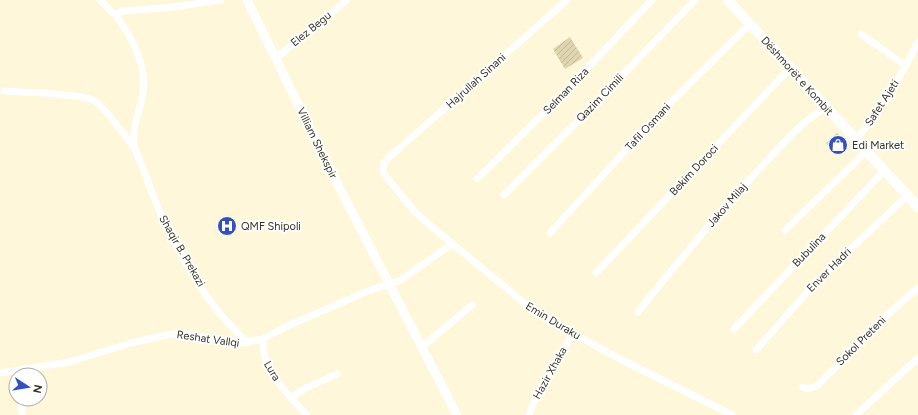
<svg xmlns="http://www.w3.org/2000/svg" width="918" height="415" font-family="Figtree,sans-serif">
	<defs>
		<pattern id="building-hatch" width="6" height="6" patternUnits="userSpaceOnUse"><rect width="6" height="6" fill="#dfd6b1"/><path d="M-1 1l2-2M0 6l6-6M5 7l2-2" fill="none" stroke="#c0b898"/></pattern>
	</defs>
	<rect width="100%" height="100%" fill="#fef7d9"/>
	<g fill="url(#building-hatch)">
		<polygon points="570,37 583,58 565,69 553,49"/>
		<polygon points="837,133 848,146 837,155 826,143"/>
		<polygon points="230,218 235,229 224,234 219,223"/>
	</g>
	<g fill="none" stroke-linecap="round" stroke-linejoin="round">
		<g stroke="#fff" stroke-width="7">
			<polyline points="100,0 115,15"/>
			<path d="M221,0L173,7L123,11L115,15C133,37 149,69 142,98C138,116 131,129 135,149C136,154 142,164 144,171C160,218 186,270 217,310C226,322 237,332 248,343"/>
			<polyline points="567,0 385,161 383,168 384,174 415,212 432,227 528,306 552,322 618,358 732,415"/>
			<polyline points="861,34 906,66"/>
			<polyline points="276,58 347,0"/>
			<path d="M4,91C20,92 85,94 95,101C107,110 125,136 135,149"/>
			<path d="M856,139C882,110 901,76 918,42"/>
			<polyline points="477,179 557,100 652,0"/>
			<polyline points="504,195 577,122 695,0"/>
			<polyline points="785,230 867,151"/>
			<polyline points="550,233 659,114 750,24"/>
			<polyline points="596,273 791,67"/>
			<path d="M638,312C678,262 719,212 763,165C782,145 802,121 826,107"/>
			<polyline points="734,329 884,171"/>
			<path d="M263,339C261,371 287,393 307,415"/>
			<polyline points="421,348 472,305"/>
			<polyline points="756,350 819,279 907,196"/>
			<polyline points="0,373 69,362 131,343 171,334 181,333 235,344 263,339 283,328 368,291 401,280 452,244"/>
			<polyline points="802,387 808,389 818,385 879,322 918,288"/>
			<polyline points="291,398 304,389 337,374"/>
			<polyline points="21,399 22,415"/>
			<polyline points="529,415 535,399 573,333"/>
			<polyline points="856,415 918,358"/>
		</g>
		<polyline stroke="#fff" stroke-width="9" points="247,0 336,181 457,415"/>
		<polyline stroke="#fff" stroke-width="10" points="728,0 918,207"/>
	</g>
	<defs>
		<symbol id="shop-disc" viewBox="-11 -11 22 22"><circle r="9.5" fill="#334fc0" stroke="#fff"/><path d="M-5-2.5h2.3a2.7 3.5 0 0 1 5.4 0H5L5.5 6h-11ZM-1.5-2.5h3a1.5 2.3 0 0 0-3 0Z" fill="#fff"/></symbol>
		<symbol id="hospital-disc" viewBox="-11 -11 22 22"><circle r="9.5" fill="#334fc0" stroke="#fff"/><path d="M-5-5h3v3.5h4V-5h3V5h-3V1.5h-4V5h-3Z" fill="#fff"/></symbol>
	</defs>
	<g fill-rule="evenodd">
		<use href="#shop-disc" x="827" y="134" width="22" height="22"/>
		<use href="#hospital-disc" x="216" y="215" width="22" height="22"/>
	</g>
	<g text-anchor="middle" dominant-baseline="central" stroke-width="4" stroke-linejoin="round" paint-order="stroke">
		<g font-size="11" fill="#363324" stroke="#fff">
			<text transform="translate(311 29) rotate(-39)">Elez Begu</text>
			<text transform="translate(797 76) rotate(48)">Dëshmorët e Kombit</text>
			<text transform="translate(476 81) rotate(-42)">Hajrullah Sinani</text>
			<text transform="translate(566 91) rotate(-46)">Selman Riza</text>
			<text transform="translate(600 98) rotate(-46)">Qazim Cimili</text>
			<text transform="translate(882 103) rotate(-57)">Safet Ajeti</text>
			<text transform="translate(648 127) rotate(-47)">Tafil Osmani</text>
			<text transform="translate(317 143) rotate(64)">Villiam Shekspir</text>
			<text transform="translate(694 170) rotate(-47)">Bekim Doroci</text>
			<text transform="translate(727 205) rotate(-49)">Jakov Milaj</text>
			<text transform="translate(809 250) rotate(-46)">Bubulina</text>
			<text transform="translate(182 251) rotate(60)">Shaqir B. Prekazi</text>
			<text transform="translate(829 270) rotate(-45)">Enver Hadri</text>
			<text transform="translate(553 321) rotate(31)">Emin Duraku</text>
			<text transform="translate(208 339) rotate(8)">Reshat Vallqi</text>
			<text transform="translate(861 341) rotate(-45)">Sokol Preteni</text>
			<text transform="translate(272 371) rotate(59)">Lura</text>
			<text transform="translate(550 373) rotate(-61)">Hazir Xhaka</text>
		</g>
		<g font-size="11" fill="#363324" stroke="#fff" text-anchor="start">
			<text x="852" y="145">Edi Market</text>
			<text x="241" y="226">QMF Shipoli</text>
		</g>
	</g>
	<g transform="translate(28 387) rotate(102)"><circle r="19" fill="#ffffff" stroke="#afada7"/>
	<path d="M0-3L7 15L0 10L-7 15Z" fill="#334fc0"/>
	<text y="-6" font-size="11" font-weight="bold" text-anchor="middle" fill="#363324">N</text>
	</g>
</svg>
